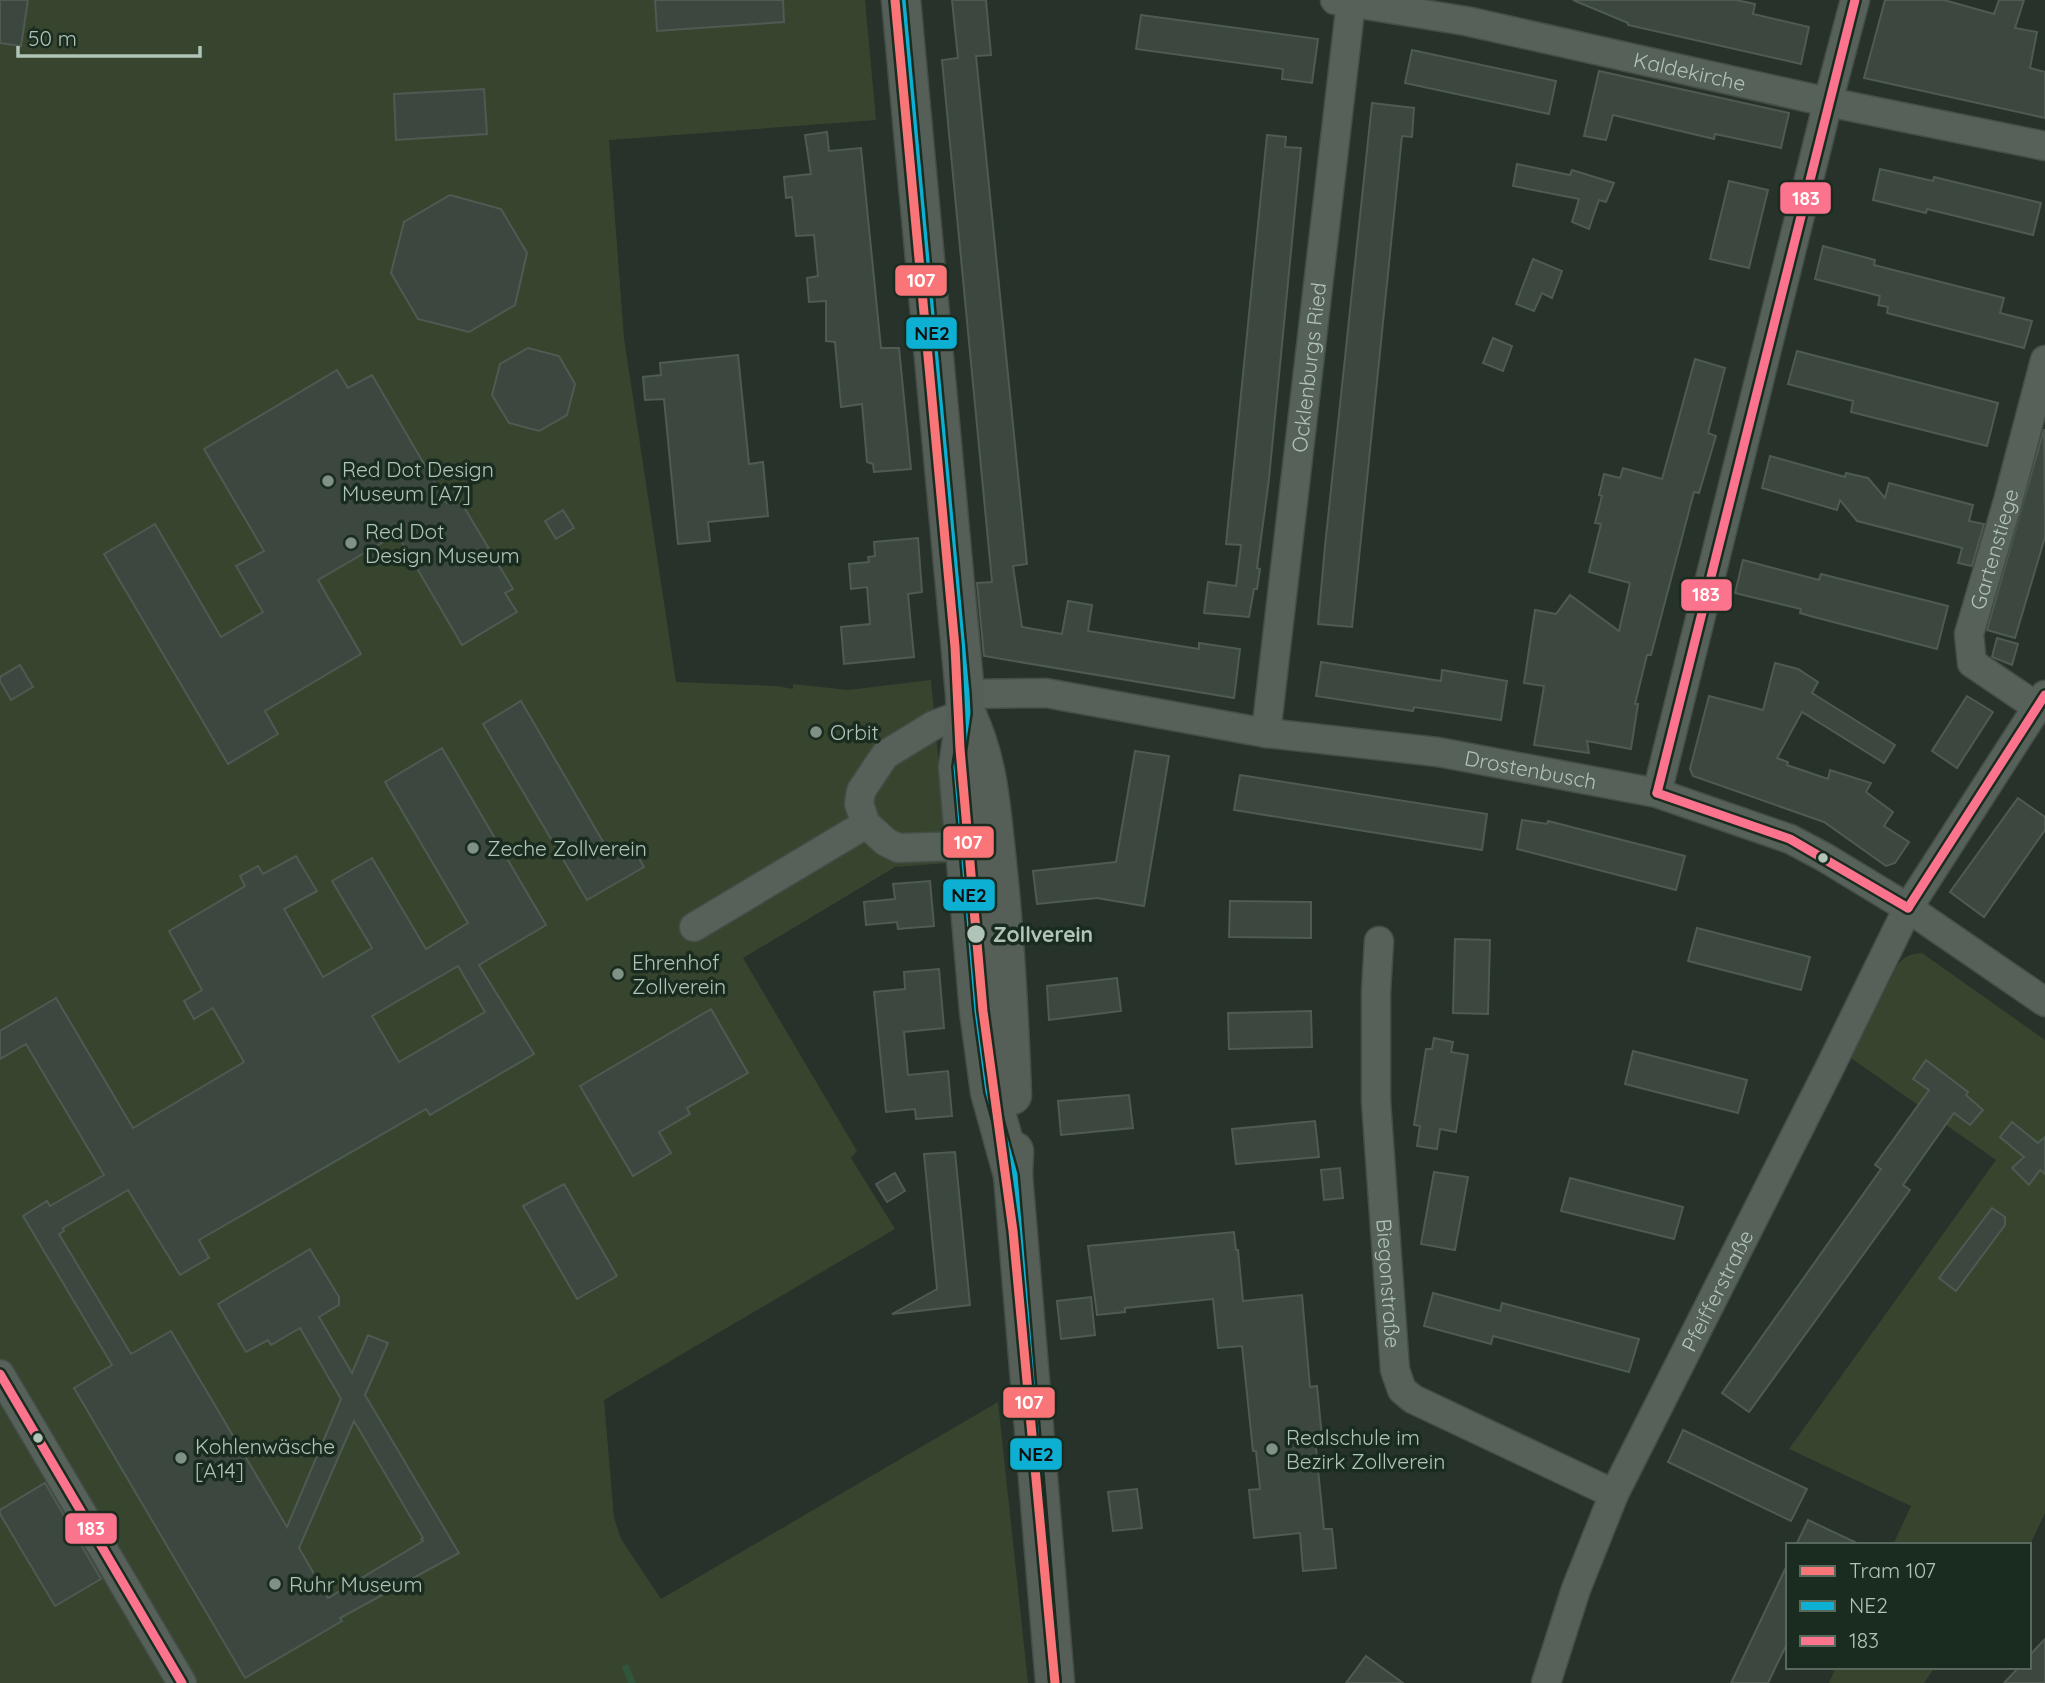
<svg xmlns="http://www.w3.org/2000/svg" width="2045" height="1683" font-family="Quicksand,sans-serif">
	<rect width="100%" height="100%" fill="#27322a"/>
	<g fill="#38452e">
		<polygon points="0,0 865,0 876,120 609,140 624,338 676,682 777,686 793,689 793,684 848,690 931,680 948,863 895,867 743,958 857,1151 851,1158 895,1229 604,1400 614,1518 621,1539 661,1599 998,1402 1028,1683 0,1683"/>
		<path d="M1922,953L2045,1040V1513L2029,1547V1545H1893L1911,1506L1789,1449L1996,1160L1851,1058L1897,966C1904,956 1910,954 1922,953Z"/>
		<polygon points="1836,1667 1935,1667 1924,1683 1829,1683"/>
	</g>
	<g fill="none" stroke-linecap="round" stroke-linejoin="round">
		<polyline stroke="#31553b" stroke-width="7" points="626,1668 632,1683"/>
	</g>
	<g fill="#3c483f" stroke="#4e5a52" stroke-width="2" fill-rule="evenodd">
		<polygon points="0,0 28,0 21,46 0,43"/>
		<polygon points="655,0 783,0 784,22 657,31"/>
		<polygon points="952,0 986,0 991,55 976,56 1027,564 1013,566 1022,627 1062,634 1068,601 1092,605 1088,631 1199,649 1199,643 1240,649 1234,698 984,656 977,583 992,582 942,60 958,58"/>
		<polygon points="1573,0 1736,0 1755,4 1753,14 1809,27 1801,64 1628,25 1628,23"/>
		<polygon points="1885,0 1944,0 1994,14 1999,0 2024,0 2015,28 2037,32 2030,68 2045,72 2045,118 1864,78"/>
		<polygon points="1141,15 1318,39 1312,83 1282,79 1283,69 1136,49"/>
		<polygon points="1412,50 1556,81 1549,114 1405,83"/>
		<polygon points="1599,71 1789,113 1781,148 1715,134 1714,139 1613,115 1606,140 1584,136"/>
		<polygon points="484,89 487,134 396,140 394,94"/>
		<polygon points="1372,103 1414,108 1412,137 1402,136 1352,627 1318,624 1325,546"/>
		<polygon points="827,132 829,151 861,148 881,348 899,348 911,469 874,472 873,464 867,462 862,404 841,407 835,342 826,341 826,301 809,302 807,278 818,276 814,235 796,236 792,197 786,198 784,177 811,174 805,135"/>
		<polygon points="1267,135 1286,137 1285,147 1301,148 1269,479 1257,568 1260,569 1257,589 1254,589 1249,617 1204,613 1208,582 1236,586 1241,545 1226,544"/>
		<polygon points="1517,164 1570,175 1572,170 1614,183 1606,202 1599,200 1589,229 1572,222 1579,199 1513,186"/>
		<polygon points="1880,169 1933,181 1934,177 2041,203 2033,235 1927,209 1926,213 1873,200"/>
		<polygon points="1729,181 1768,190 1749,268 1710,259"/>
		<polygon points="450,195 501,209 527,253 515,305 469,332 418,319 391,273 404,222"/>
		<polygon points="1823,246 1875,260 1874,265 2004,298 2000,313 2032,321 2024,348 1887,313 1888,307 1878,305 1880,296 1815,279"/>
		<polygon points="1533,259 1562,271 1552,298 1542,293 1534,311 1516,304"/>
		<polygon points="1493,338 1512,346 1503,371 1483,363"/>
		<polygon points="528,348 559,356 575,384 567,415 539,431 509,423 492,395 500,364"/>
		<polygon points="1797,351 1998,403 1987,446 1851,412 1853,401 1788,384"/>
		<polygon points="738,355 749,464 763,462 768,516 708,522 710,541 678,544 664,399 645,400 643,377 661,375 660,363"/>
		<polygon points="1695,359 1725,368 1708,433 1716,436 1699,493 1694,492 1651,655 1647,655 1635,704 1638,704 1631,749 1587,741 1589,753 1534,745 1544,686 1524,683 1535,610 1556,614 1570,595 1619,631 1630,583 1589,572 1601,524 1595,523 1602,496 1599,495 1604,474 1620,478 1623,468 1662,479"/>
		<polygon points="337,370 348,388 372,375 447,503 458,497 513,589 505,593 517,612 462,645 397,534 318,580 361,654 265,711 278,734 228,764 104,554 155,524 221,637 263,612 236,566 264,551 204,449"/>
		<polygon points="2044,429 2045,537 2015,638 1987,630"/>
		<polygon points="1770,456 1845,477 1846,473 1868,478 1885,498 1889,483 1973,505 1969,521 1984,524 1972,566 1958,563 1962,548 1857,521 1840,500 1837,510 1762,488"/>
		<polygon points="563,510 574,528 556,539 545,521"/>
		<polygon points="918,538 922,592 908,594 914,657 844,664 841,627 870,624 867,587 851,589 849,564 869,562 868,557 875,556 874,542"/>
		<polygon points="1743,560 1819,580 1821,574 1948,606 1937,649 1810,616 1800,613 1801,609 1735,593"/>
		<polygon points="1997,638 2018,644 2012,665 1992,657"/>
		<polygon points="1321,662 1441,681 1442,670 1507,681 1501,720 1414,707 1413,711 1316,696"/>
		<polygon points="1775,663 1798,669 1818,682 1812,693 1895,745 1884,763 1802,712 1777,758 1788,762 1787,765 1828,779 1830,770 1871,783 1866,792 1893,812 1884,826 1909,842 1895,863 1886,866 1824,822 1693,776 1690,769 1709,696 1763,710"/>
		<polygon points="20,665 33,687 11,700 0,681 0,677"/>
		<polygon points="1967,696 1993,712 1957,768 1932,751"/>
		<polygon points="521,701 612,857 631,845 644,867 587,900 483,724"/>
		<path d="M442,748L546,925L479,965L534,1054L430,1115L426,1109L199,1240L209,1258L180,1275L128,1190L63,1228L64,1231L59,1234L131,1354L171,1331L287,1527L341,1399L300,1328L271,1345L268,1340L246,1352L218,1304L310,1249L339,1297V1305L319,1317L352,1373L368,1335L388,1343L365,1395L459,1553L340,1618L342,1621L245,1678L74,1388L112,1365L23,1216L47,1201L50,1206L104,1175L26,1044L0,1059V1031L56,998L133,1128L244,1062L213,1008L194,1019L184,1001L202,990L169,931L245,886L240,876L258,866L263,874L296,856L317,891L284,909L323,977L372,948L332,881L372,858L426,949L468,923L385,782ZM458,966L485,1012L399,1062L372,1016ZM354,1421L423,1538L421,1539L423,1541L328,1598L299,1548Z"/>
		<polygon points="1135,751 1169,756 1144,906 1097,898 1037,904 1033,871 1116,862"/>
		<polygon points="1240,775 1487,814 1482,850 1234,810"/>
		<polygon points="2018,798 2045,817 2045,830 1984,917 1950,892"/>
		<polygon points="1522,820 1547,824 1548,821 1685,856 1676,890 1517,849"/>
		<polygon points="930,881 934,926 898,929 897,922 866,925 864,902 895,899 893,884"/>
		<polygon points="1230,901 1311,902 1311,938 1229,937"/>
		<polygon points="1697,928 1810,957 1801,990 1688,961"/>
		<polygon points="1455,939 1490,940 1488,1014 1453,1013"/>
		<polygon points="939,969 944,1028 904,1032 908,1075 948,1071 952,1116 916,1119 915,1109 886,1112 874,992 905,989 904,972"/>
		<polygon points="1117,978 1121,1011 1049,1020 1047,986"/>
		<polygon points="711,1009 748,1073 687,1108 690,1114 659,1132 671,1153 633,1176 580,1086"/>
		<polygon points="1311,1011 1312,1047 1229,1049 1228,1013"/>
		<polygon points="1434,1038 1453,1042 1451,1052 1468,1055 1456,1132 1440,1129 1437,1149 1417,1146 1420,1126 1414,1125 1426,1049 1432,1049"/>
		<polygon points="1633,1051 1747,1080 1738,1113 1625,1084"/>
		<polygon points="1926,1060 1968,1092 1966,1095 1983,1110 1970,1125 1954,1113 1903,1185 1910,1190 1749,1412 1722,1393 1881,1169 1875,1165 1929,1090 1913,1079"/>
		<polygon points="1129,1095 1133,1128 1061,1135 1058,1101"/>
		<polygon points="1315,1121 1319,1157 1236,1164 1232,1129"/>
		<polygon points="2012,1122 2038,1143 2045,1137 2045,1174 2040,1170 2029,1185 2012,1168 2024,1157 2000,1137"/>
		<polygon points="955,1152 970,1305 892,1314 937,1289 924,1154"/>
		<polygon points="1340,1168 1343,1198 1324,1200 1321,1170"/>
		<polygon points="1434,1172 1468,1177 1455,1250 1421,1244"/>
		<polygon points="895,1173 905,1191 887,1202 876,1184"/>
		<polygon points="1570,1178 1683,1207 1674,1239 1561,1211"/>
		<polygon points="564,1184 617,1276 577,1299 523,1206"/>
		<polygon points="1992,1208 2005,1217 2005,1225 1956,1291 1939,1278"/>
		<polygon points="1234,1232 1236,1250 1238,1250 1243,1301 1302,1295 1310,1387 1317,1386 1322,1438 1315,1439 1324,1529 1332,1529 1336,1568 1303,1571 1300,1533 1254,1538 1249,1490 1260,1489 1256,1451 1253,1451 1242,1346 1218,1348 1213,1299 1125,1308 1125,1312 1097,1315 1088,1246"/>
		<polygon points="1433,1293 1500,1311 1502,1303 1639,1339 1629,1372 1493,1336 1491,1344 1424,1326"/>
		<polygon points="1091,1297 1095,1335 1061,1339 1057,1301"/>
		<polygon points="1683,1430 1807,1489 1791,1521 1668,1462"/>
		<polygon points="45,1483 101,1579 55,1606 0,1514 0,1510"/>
		<polygon points="1137,1489 1142,1528 1113,1531 1108,1492"/>
		<polygon points="1808,1520 1861,1545 1796,1545"/>
		<polygon points="1788,1563 1788,1642 1780,1658 1768,1683 1731,1683"/>
		<polygon points="2045,1639 2045,1683 2004,1683 2019,1667 2029,1667 2029,1656"/>
		<polygon points="1366,1656 1403,1683 1346,1683"/>
	</g>
	<g fill="none" stroke-linecap="round" stroke-linejoin="round">
		<defs>
			<g id="street">
				<path id="s1" d="M1335,0L1466,21L1828,102L2045,146"/>
				<path id="s2" d="M965,694L1046,693L1266,733L1438,752L1657,793L1790,839L1824,857L1908,908L2045,1002"/>
				<path id="s3" d="M2037,707L1972,663L1969,634L2008,501L2045,360"/>
				<path id="s4" d="M1266,733L1351,2"/>
				<polyline points="1657,793 1828,102 1855,0"/>
				<polyline points="964,846 898,848 886,842 866,824 859,804 861,791 885,755 934,725 966,713"/>
				<polyline points="694,927 866,824"/>
				<path id="s5" d="M1379,941L1376,992V1101L1395,1370L1402,1390L1413,1399L1614,1494"/>
				<polyline points="0,1374 182,1683"/>
				<path id="s6" d="M1546,1683L1576,1589L1614,1494L1828,1071L1908,908L2045,695"/>
			</g>
			<g id="secondary">
				<polyline points="901,0 965,694 966,713 958,767 979,1011 990,1092 1013,1175"/>
				<path d="M968,718C988,762 991,807 996,854C1005,934 1009,1014 1012,1095"/>
				<polyline points="1014,1151 1013,1175 1055,1683"/>
			</g>
		</defs>
		<use href="#street" stroke="#444d47" stroke-width="31"/>
		<use href="#secondary" stroke="#444d47" stroke-width="41"/>
		<use href="#street" stroke="#566159" stroke-width="28"/>
		<use href="#secondary" stroke="#555f58" stroke-width="38"/>
		<defs>
			<polyline id="bus-1" points="901,0 965,694 966,713 958,767 979,1011 990,1092 1013,1175 1055,1683"/>
			<g id="bus-2">
				<polyline points="1657,793 1855,0"/>
				<polyline points="1657,793 1790,839 1908,908"/>
				<polyline points="1908,908 2045,695"/>
				<polyline points="0,1374 182,1683"/>
			</g>
		</defs>
		<use href="#bus-1" stroke="#1a2c20" stroke-width="14"/>
		<use href="#bus-2" stroke="#1a2c20" stroke-width="14"/>
		<use href="#bus-1" stroke="#0dafd3" stroke-width="9"/>
		<use href="#bus-2" stroke="#fc738d" stroke-width="9"/>
		<defs>
			<polyline id="tram-1" points="895,0 955,647 960,749 983,1011 1013,1231 1055,1683"/>
		</defs>
		<use href="#tram-1" stroke="#1a2c20" stroke-width="14"/>
		<use href="#tram-1" stroke="#fa7578" stroke-width="9"/>
	</g>
	<g fill="#809186" stroke="#1a2c20" stroke-width="2.5">
		<circle cx="328" cy="481" r="7"/>
		<circle cx="351" cy="543" r="7"/>
		<circle cx="816" cy="732" r="7"/>
		<circle cx="473" cy="848" r="7"/>
		<circle cx="618" cy="974" r="7"/>
		<circle cx="1272" cy="1449" r="7"/>
		<circle cx="181" cy="1458" r="7"/>
		<circle cx="275" cy="1584" r="7"/>
	</g>
	<g fill="#b0c4b7" stroke="#1a2c20" stroke-width="2.5">
		<circle cx="1823" cy="858" r="6"/>
		<circle cx="976" cy="934" r="10"/>
		<circle cx="38" cy="1438" r="6"/>
	</g>
	<g text-anchor="middle" dominant-baseline="central" stroke-width="7" stroke-linejoin="round" paint-order="stroke">
		<g font-size="21" fill="#b0c4b7" stroke="#1a2c20">
			<text stroke="none"><textPath href="#s1" startOffset="362">Kaldekirche</textPath></text>
			<text stroke="none"><textPath href="#s4" startOffset="368">Ocklenburgs Ried</textPath></text>
			<text stroke="none"><textPath href="#s3" startOffset="196">Gartenstiege</textPath></text>
			<text stroke="none"><textPath href="#s2" startOffset="572">Drostenbusch</textPath></text>
			<text stroke="none"><textPath href="#s5" startOffset="343">Biegonstraße</textPath></text>
			<text stroke="none"><textPath href="#s6" startOffset="429">Pfeifferstraße</textPath></text>
		</g>
		<g font-size="21" fill="#b0c4b7" stroke="#1a2c20" text-anchor="start">
			<text x="342" y="469">Red Dot Design<tspan x="342" dy="24">Museum [A7]</tspan></text>
			<text x="365" y="531">Red Dot<tspan x="365" dy="24">Design Museum</tspan></text>
			<text x="830" y="732">Orbit</text>
			<text x="487" y="848">Zeche Zollverein</text>
			<text x="632" y="962">Ehrenhof<tspan x="632" dy="24">Zollverein</tspan></text>
			<text x="1286" y="1437">Realschule im<tspan x="1286" dy="24">Bezirk Zollverein</tspan></text>
			<text x="195" y="1446">Kohlenwäsche<tspan x="195" dy="24">[A14]</tspan></text>
			<text x="289" y="1584">Ruhr Museum</text>
		</g>
		<g font-size="21" font-weight="bold" fill="#b0c4b7" stroke="#1a2c20" text-anchor="start">
			<text x="993" y="934">Zollverein</text>
		</g>
	</g>
	<g stroke="#1a2c20" stroke-width="2.5">
		<rect x="1779" y="181" width="53" height="34" rx="7" fill="#fc738d"/>
		<rect x="894" y="264" width="54" height="33" rx="7" fill="#fa7578"/>
		<rect x="905" y="316" width="53" height="34" rx="7" fill="#0dafd3"/>
		<rect x="1680" y="578" width="53" height="34" rx="7" fill="#fc738d"/>
		<rect x="942" y="825" width="53" height="34" rx="7" fill="#fa7578"/>
		<rect x="942" y="878" width="54" height="34" rx="7" fill="#0dafd3"/>
		<rect x="1002" y="1386" width="54" height="33" rx="7" fill="#fa7578"/>
		<rect x="1009" y="1437" width="54" height="34" rx="7" fill="#0dafd3"/>
		<rect x="64" y="1512" width="54" height="33" rx="7" fill="#fc738d"/>
	</g>
	<g font-size="19" text-anchor="middle" font-weight="bold" fill="#fff">
		<text x="1806" y="205">183</text>
		<text x="921" y="287">107</text>
		<text x="1706" y="601">183</text>
		<text x="968" y="849">107</text>
		<text x="1029" y="1409">107</text>
		<text x="91" y="1535">183</text>
	</g>
	<g font-size="19" text-anchor="middle" font-weight="bold" fill="#111">
		<text x="932" y="340">NE2</text>
		<text x="969" y="902">NE2</text>
		<text x="1036" y="1461">NE2</text>
	</g>
	<rect x="1786" y="1543" width="245" height="126" fill="#1a2c20" stroke="#56695c" stroke-width="2"/>
	<rect x="1800" y="1566" width="35" height="10" fill="#fa7578" stroke="#56695c" stroke-width="2"/>
	<text x="1849" y="1578" font-size="21" fill="#b0c4b7">Tram 107</text>
	<rect x="1800" y="1601" width="35" height="10" fill="#0dafd3" stroke="#56695c" stroke-width="2"/>
	<text x="1849" y="1613" font-size="21" fill="#b0c4b7">NE2</text>
	<rect x="1800" y="1636" width="35" height="10" fill="#fc738d" stroke="#56695c" stroke-width="2"/>
	<text x="1849" y="1648" font-size="21" fill="#b0c4b7">183</text>
	<path d="M18 46v10h182v-10" fill="none" stroke="#b0c4b7" stroke-width="3.5"/>
	<text x="28" y="46" font-size="21" fill="#b0c4b7" stroke="#1a2c20" stroke-width="5" paint-order="stroke">50 m</text>
</svg>
